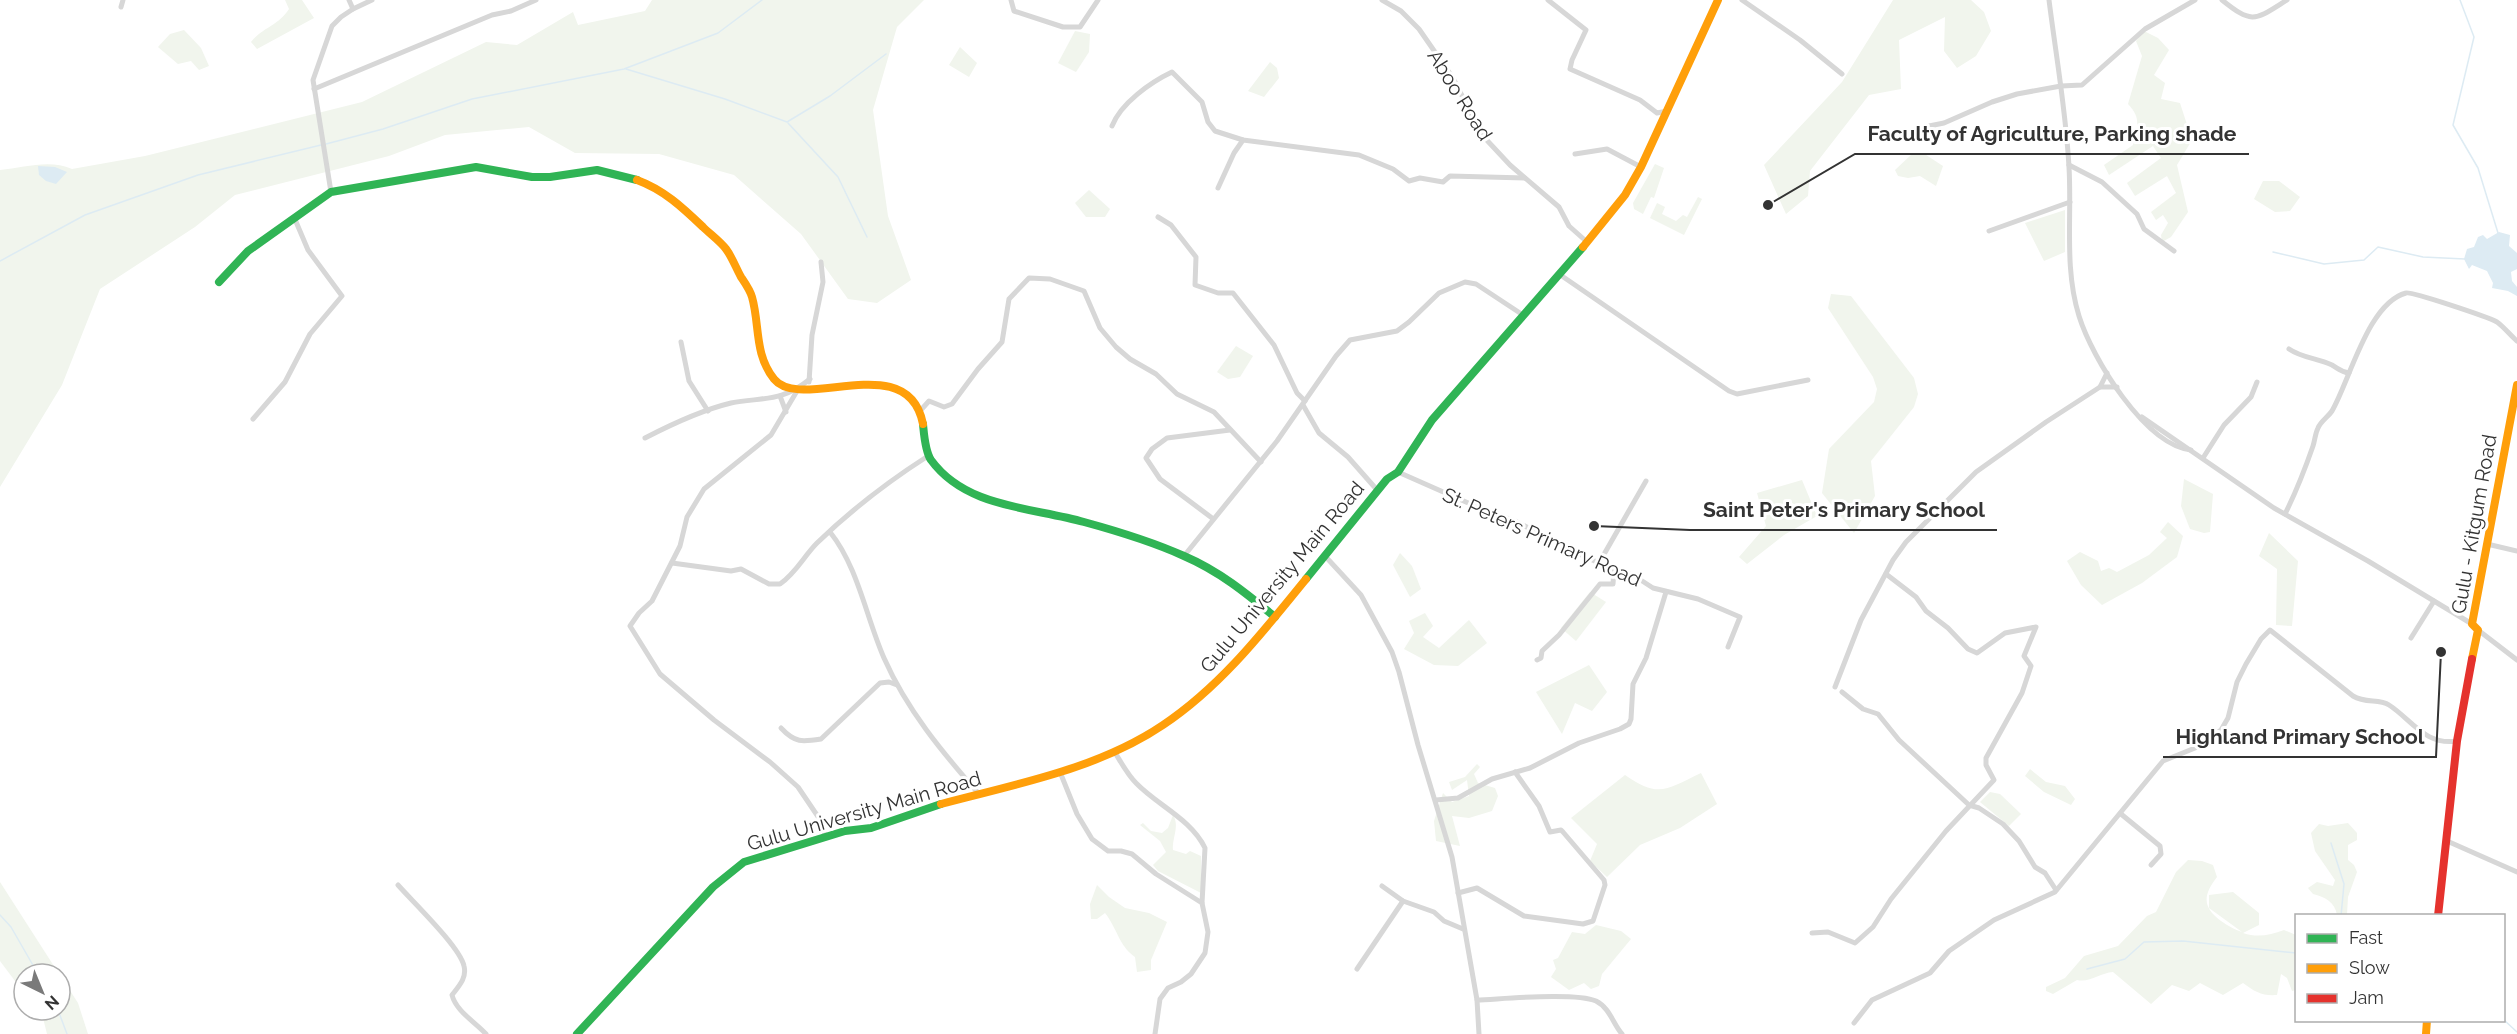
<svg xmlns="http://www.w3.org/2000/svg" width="2517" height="1034" font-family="Raleway,sans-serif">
	<rect width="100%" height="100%" fill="#fff"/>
	<g fill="#f1f5ed">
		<path d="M285,0H302L314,18L257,49L251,42C263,27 278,26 289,9Z"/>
		<path d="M652,0H924L897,27L873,110L888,216L911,280L877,303L848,299L801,234L734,175L659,154L575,153L529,127L445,135L389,156L235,195L195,227L100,289L62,385L0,487V170C24,168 49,159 72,169L145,156L362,102L486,42L517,45L573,12L578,25L645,11Z"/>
		<polygon points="1893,0 1971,0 1984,12 1991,31 1976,56 1957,68 1944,51 1945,17 1899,40 1901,89 1869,95 1810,171 1808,196 1786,214 1764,165 1842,82"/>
		<polygon points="184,30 201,48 209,66 199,70 191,61 178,64 158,47 170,34"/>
		<polygon points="1075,31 1090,34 1089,52 1076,72 1058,63"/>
		<path d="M2144,31L2158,38L2169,50L2154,75L2165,83L2161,99L2180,103L2192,140L2177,165L2188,212L2171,237L2162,242L2161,235L2168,223L2163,215L2156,220L2151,212L2176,193L2167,176L2135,196L2127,183L2161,158L2153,146L2109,175L2104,165L2133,145C2137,126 2142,119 2128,104L2142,56L2136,41Z"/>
		<polygon points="960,47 977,63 969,77 949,65"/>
		<polygon points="1270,62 1277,68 1279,78 1264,97 1248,91"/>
		<polygon points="1923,153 1943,166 1936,186 1920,176 1908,178 1898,176 1895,170 1911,155"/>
		<polygon points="1655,164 1664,168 1654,198 1651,197 1643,214 1634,209 1633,203"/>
		<polygon points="2263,181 2279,181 2300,197 2290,211 2275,212 2254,199"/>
		<polygon points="1089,190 1110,209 1105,217 1086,217 1075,203"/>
		<polygon points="1698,197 1702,199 1684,235 1650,218 1657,203 1665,207 1662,214 1676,221 1683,215 1687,217"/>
		<polygon points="2065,210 2065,252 2044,261 2025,223"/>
		<polygon points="1831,294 1851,296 1914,378 1918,394 1914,407 1871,461 1875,496 1854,533 1822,493 1829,449 1874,402 1877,389 1873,377 1828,308"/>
		<polygon points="1236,346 1253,356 1240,377 1228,379 1217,372"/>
		<polygon points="2184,479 2213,494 2210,532 2204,533 2190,529 2181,506"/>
		<polygon points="1802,480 1817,516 1784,535 1747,564 1739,557 1766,526 1757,493"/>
		<polygon points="2168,522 2183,536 2177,557 2142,583 2102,605 2081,585 2067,561 2080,552 2098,561 2101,571 2109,568 2117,572 2149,555 2167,538 2160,532"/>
		<polygon points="2269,533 2298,561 2292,626 2276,625 2277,569 2259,556"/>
		<polygon points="1400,553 1412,566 1421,589 1410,597 1393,565"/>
		<polygon points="1590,592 1606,602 1576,641 1561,628"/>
		<polygon points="1425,613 1433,626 1423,637 1439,648 1469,620 1487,643 1458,666 1434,665 1404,649 1414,633 1409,621"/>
		<polygon points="1589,665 1607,692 1592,711 1575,703 1562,734 1536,692"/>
		<polygon points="1477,764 1480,767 1474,774 1478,783 1495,788 1498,796 1492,811 1469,818 1452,816 1460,846 1436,841 1434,821 1443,793 1452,802 1469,796 1467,780 1452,790 1449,782 1465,777"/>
		<polygon points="2030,769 2046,782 2065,786 2075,799 2071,805 2044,792 2025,776"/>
		<path d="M1701,773L1717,804L1680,828L1640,845L1607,877L1590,861L1597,844L1571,818L1625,775C1659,799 1667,789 1701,773Z"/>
		<polygon points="1990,792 2000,794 2021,814 2009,826 1980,802"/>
		<path d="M1173,815C1180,826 1172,838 1173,850L1186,854L1190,851L1201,856V893L1158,871L1153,865L1166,852L1160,841L1140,825L1143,823L1151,831L1162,833L1168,828Z"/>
		<path d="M2348,823L2357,833V840L2348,845V860L2354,865L2357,872L2348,897L2347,915H2337C2335,902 2325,897 2313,894L2308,888L2317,882L2333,886L2335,880L2315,851L2311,833L2319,824L2328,826Z"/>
		<path d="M2188,860L2202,861L2213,865L2217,877C2203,895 2202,907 2221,921C2227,925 2235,930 2242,932L2209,908V895L2233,892L2259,913V925L2243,933C2258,938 2270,935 2284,930L2296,935V990L2292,991L2287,978L2281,974L2277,995C2262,996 2255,992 2243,983L2223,995L2200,983L2189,991L2172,985L2151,1004L2113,972C2100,973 2090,983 2077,980L2053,994L2046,991V987L2065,978L2084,956L2118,946L2147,916L2156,912L2176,872Z"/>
		<polygon points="0,882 59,974 24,974 24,993 0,961"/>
		<path d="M1097,885L1109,897L1125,908L1149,913L1167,922L1151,960V970L1137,972L1135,957C1119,946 1117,928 1105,913L1097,919H1091L1090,904Z"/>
		<polygon points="1596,925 1621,931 1631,939 1602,974 1599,986 1591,989 1584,983 1569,990 1551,977 1556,969 1553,960 1558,958 1572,932 1585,934"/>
		<polygon points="60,975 78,1003 88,1034 47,1034 43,1018 37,1010 60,1010"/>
	</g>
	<g fill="#ddebf3">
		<polygon points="38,166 55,167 67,172 56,184 46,181 39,175"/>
		<polygon points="2499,232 2510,235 2509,246 2517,253 2517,269 2511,272 2512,281 2517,287 2517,296 2508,291 2492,288 2493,283 2487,271 2472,265 2469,269 2464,259 2467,249 2474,247 2478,237 2483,235 2487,239"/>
	</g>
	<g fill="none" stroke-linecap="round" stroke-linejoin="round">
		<g stroke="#ddebf3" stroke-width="1.5">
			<polyline points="2460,0 2474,37 2453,125 2478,168 2498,233"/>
			<polyline points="626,69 725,99 787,122 830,96 886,54"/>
			<polyline points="788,123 838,177 867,237"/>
			<polyline points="326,144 383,129 472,99 624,69 718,33 762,0"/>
			<polyline points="2273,252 2324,264 2364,260 2378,247 2423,257 2465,259"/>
			<polyline points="0,261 85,215 198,175 321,145"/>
			<polyline points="2331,843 2344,884 2341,916"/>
			<polyline points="0,915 11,927 38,974"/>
			<polyline points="2087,969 2125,959 2144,942 2183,941 2296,953"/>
			<polyline points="58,1010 67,1034"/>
			<polyline points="2504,1020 2517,1032"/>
		</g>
		<g stroke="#d7d7d7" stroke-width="5">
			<polyline points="1011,0 1014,11 1063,27 1080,27 1098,0"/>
			<polyline points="1382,0 1401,11 1419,29 1453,78 1482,135 1510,165 1559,207 1569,226 1587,242"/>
			<polyline points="1548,0 1586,30 1572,60 1570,69 1640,100 1657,113 1667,111"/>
			<polyline points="1742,0 1800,40 1842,74"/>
			<path d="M2049,0C2056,56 2066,111 2069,167C2072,217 2064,268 2079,316C2092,358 2145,445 2191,450"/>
			<path d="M2222,0C2253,25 2255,20 2287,0"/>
			<polyline points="121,7 123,0"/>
			<polyline points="353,9 372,0"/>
			<polyline points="314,89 492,15 511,11 536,0"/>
			<path d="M1112,126C1121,103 1151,82 1172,72L1202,102L1208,122L1215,131L1243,140L1359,155L1393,169L1409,181L1420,178L1443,182L1450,176L1525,178"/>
			<polyline points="1929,126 1944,123 1992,102 2017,94 2061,86 2082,85 2145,29 2195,0"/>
			<polyline points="1575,154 1607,149 1641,167"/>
			<polyline points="2069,165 2102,182 2137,214 2144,229 2174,251"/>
			<polyline points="1218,188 1234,153 1243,140"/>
			<polyline points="331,192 313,80 332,26 341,17 353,9 349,0"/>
			<polyline points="1158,217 1171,225 1196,257 1195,285 1218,293 1233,293 1274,345 1297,393 1305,401"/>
			<polyline points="1989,231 2070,202"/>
			<polyline points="1559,274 1729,391 1737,394 1808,380"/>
			<polyline points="681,342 689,381 708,411"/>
			<path d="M2289,349C2302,358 2317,358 2332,365C2339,369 2341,372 2349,373"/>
			<polyline points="809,382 812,335 823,282 821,262"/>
			<polyline points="2100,387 2117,387"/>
			<polyline points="797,391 771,435 704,489 687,517 680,546 652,601 639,613 630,626 660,674 714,720 770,762 798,787 823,824 825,838"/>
			<polyline points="780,396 786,412"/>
			<polyline points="1303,405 1319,433 1348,457 1378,491"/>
			<polyline points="920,411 929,401 944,407 952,404 978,369 1002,342 1009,299 1029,278 1050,279 1084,291 1100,328 1116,347 1130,359 1156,374 1177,394 1214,412 1261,462"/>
			<polyline points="2142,417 2274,508 2368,561 2472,624"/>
			<polyline points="253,419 285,382 310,334 342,296 308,250 294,217"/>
			<path d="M645,438C672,424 702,410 731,403C764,397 782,402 810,379"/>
			<polyline points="2203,458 2224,425 2251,397 2257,382"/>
			<polyline points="1398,472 1475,506 1515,521 1573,551 1614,570 1633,575 1653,588 1698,599 1740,617 1728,647"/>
			<path d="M2285,514C2296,492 2305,469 2313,446C2315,440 2315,434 2318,428C2321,421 2328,417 2332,411C2350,380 2368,303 2406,293C2411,291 2488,317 2497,322C2504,327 2510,335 2517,341"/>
			<polyline points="1212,518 1160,479 1146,458 1152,449 1167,438 1230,430"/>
			<path d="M830,532C858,567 866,617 884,658C907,710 942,752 979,794"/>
			<polyline points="2487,544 2517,551"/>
			<polyline points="1184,556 1277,441 1336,356 1350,340 1397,331 1409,322 1439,293 1465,282 1476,284 1523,315"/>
			<polyline points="1325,556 1361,595 1392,652 1399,672 1418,745 1452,857 1477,1000 1479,1034"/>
			<path d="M672,563L731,571L741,569L769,584H780C796,573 804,556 817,543C851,510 889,481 928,456"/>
			<polyline points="1599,563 1646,481"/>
			<polyline points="2478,630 2517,660"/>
			<polyline points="2411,638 2434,601"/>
			<polyline points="1537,660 1541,658 1542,651 1559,635 1600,584 1613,584 1614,570"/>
			<polyline points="1835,687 1861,620 1893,560 1906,542 1976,472 2046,422 2100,387 2107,373"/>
			<polyline points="1842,692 1863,709 1878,714 1899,740 1969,805 1979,808 2003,824 2019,841 2035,867 2045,873 2056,890"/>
			<path d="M781,728C795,743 802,742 821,739L880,683L889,682L897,685"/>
			<path d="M1114,751C1121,762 1127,774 1136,783C1157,805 1191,819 1205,848L1202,903"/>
			<polyline points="1060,772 1077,814 1092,839 1108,851 1121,851 1132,854 1156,874 1202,903 1208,932 1205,953 1191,974 1181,982 1168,988 1160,999 1155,1034"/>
			<polyline points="1436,800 1458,798 1492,779 1530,768 1579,743 1620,729 1629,724 1631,719 1633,684 1646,658 1666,592"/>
			<polyline points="2121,814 2160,846 2161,854 2151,865"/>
			<polyline points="2447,841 2517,872"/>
			<path d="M398,885C413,902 460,947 464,966C467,978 459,986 452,995C456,1011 475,1022 486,1034"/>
			<polyline points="1382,886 1403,901 1434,912 1444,921 1463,929"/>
			<polyline points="1458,893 1477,888 1524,916 1583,924 1593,921 1605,885 1604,880 1563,832 1561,830 1550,832 1539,806 1515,772"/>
			<polyline points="1812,933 1828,932 1855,943 1873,927 1891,899 1946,831 1994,780 1986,765 1986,758 2022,693 2031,666 2024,656 2036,627 2005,633 1977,653 1968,649 1948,628 1926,611 1916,597 1886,574"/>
			<polyline points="1357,969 1403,901"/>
			<path d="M1477,1000C1503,999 1575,992 1596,1001C1610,1008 1613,1024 1622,1034"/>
			<path d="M1854,1023L1872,1000L1930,973L1949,951L1994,920L2055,892L2163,761L2195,748L2221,730L2228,718L2237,682L2246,664L2261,639L2270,630L2353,696C2366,704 2379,698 2389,705C2411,719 2425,746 2457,741"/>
		</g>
		<g stroke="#30b455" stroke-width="8">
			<polyline points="219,282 248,251 331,192 476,167 532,177 550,177 597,170 637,180"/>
			<path d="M923,424C924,434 925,451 931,460C966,508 1031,507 1084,522C1117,531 1153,542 1184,556C1219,571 1246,593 1275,617"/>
			<polyline points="1306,579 1387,479 1398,472 1432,420 1583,247"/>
			<polyline points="577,1034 713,887 744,862 845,831 871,828 941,804"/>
		</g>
		<g stroke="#ff9f0a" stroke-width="8">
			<path d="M637,180C664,190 682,207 703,227C710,234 720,241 726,249C732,257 736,268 741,277C745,283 750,290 752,297C760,325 754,354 774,379C801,413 908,347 923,424"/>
			<polyline points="1583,247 1625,195 1641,167 1718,0"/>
			<polyline points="2472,659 2478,630 2472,624 2517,385"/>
			<path d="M941,804C1016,784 1098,769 1163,725C1220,687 1263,632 1306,579"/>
			<polyline points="2426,1034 2427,1020"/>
		</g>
		<polyline stroke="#e5322d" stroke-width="8" points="2438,916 2457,741 2472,659"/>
	</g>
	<g text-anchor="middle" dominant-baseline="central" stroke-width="6" stroke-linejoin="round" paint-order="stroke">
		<g font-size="20" fill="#333" stroke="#fff">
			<text transform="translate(1460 95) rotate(58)">Aboo Road</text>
			<text transform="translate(2474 524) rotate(-80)">Gulu - Kitgum Road</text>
			<text transform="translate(1542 537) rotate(24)">St. Peters Primary Road</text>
			<text transform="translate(1282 577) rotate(-50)">Gulu University Main Road</text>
			<text transform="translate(864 811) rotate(-16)">Gulu University Main Road</text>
		</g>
	</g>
	<path fill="none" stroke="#333" stroke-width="2" d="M1768 205L1855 154H2249M1594 526L1690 530H1997M2441 652L2436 757H2163"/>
	<g fill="#333" stroke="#fff" stroke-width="2">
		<circle cx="1768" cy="205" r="6"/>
		<circle cx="1594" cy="526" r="6"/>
		<circle cx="2441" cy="652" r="6"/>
	</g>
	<g font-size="21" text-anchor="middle" font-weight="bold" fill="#333" stroke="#fff" stroke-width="6" stroke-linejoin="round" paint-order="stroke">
		<text x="2052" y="141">Faculty of Agriculture, Parking shade</text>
		<text x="1844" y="517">Saint Peter's Primary School</text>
		<text x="2300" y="744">Highland Primary School</text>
	</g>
	<rect x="2295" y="914" width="210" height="108" fill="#ffffff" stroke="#adadad" stroke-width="1.5"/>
	<rect x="2307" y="934" width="30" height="9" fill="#30b455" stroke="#adadad" stroke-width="1.5"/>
	<text x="2349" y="944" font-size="18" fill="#333333">Fast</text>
	<rect x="2307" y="964" width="30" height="9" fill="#ff9f0a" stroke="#adadad" stroke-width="1.5"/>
	<text x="2349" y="974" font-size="18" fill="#333333">Slow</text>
	<rect x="2307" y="994" width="30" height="9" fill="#e5322d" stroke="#adadad" stroke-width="1.5"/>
	<text x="2349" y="1004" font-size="18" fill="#333333">Jam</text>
	<g transform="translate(42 992) rotate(137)"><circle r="28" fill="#ffffff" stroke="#adadad" stroke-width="1.5"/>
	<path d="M0-4.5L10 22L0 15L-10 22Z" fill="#7a7a7a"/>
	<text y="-9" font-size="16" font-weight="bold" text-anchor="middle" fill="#333333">N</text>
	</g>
</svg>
